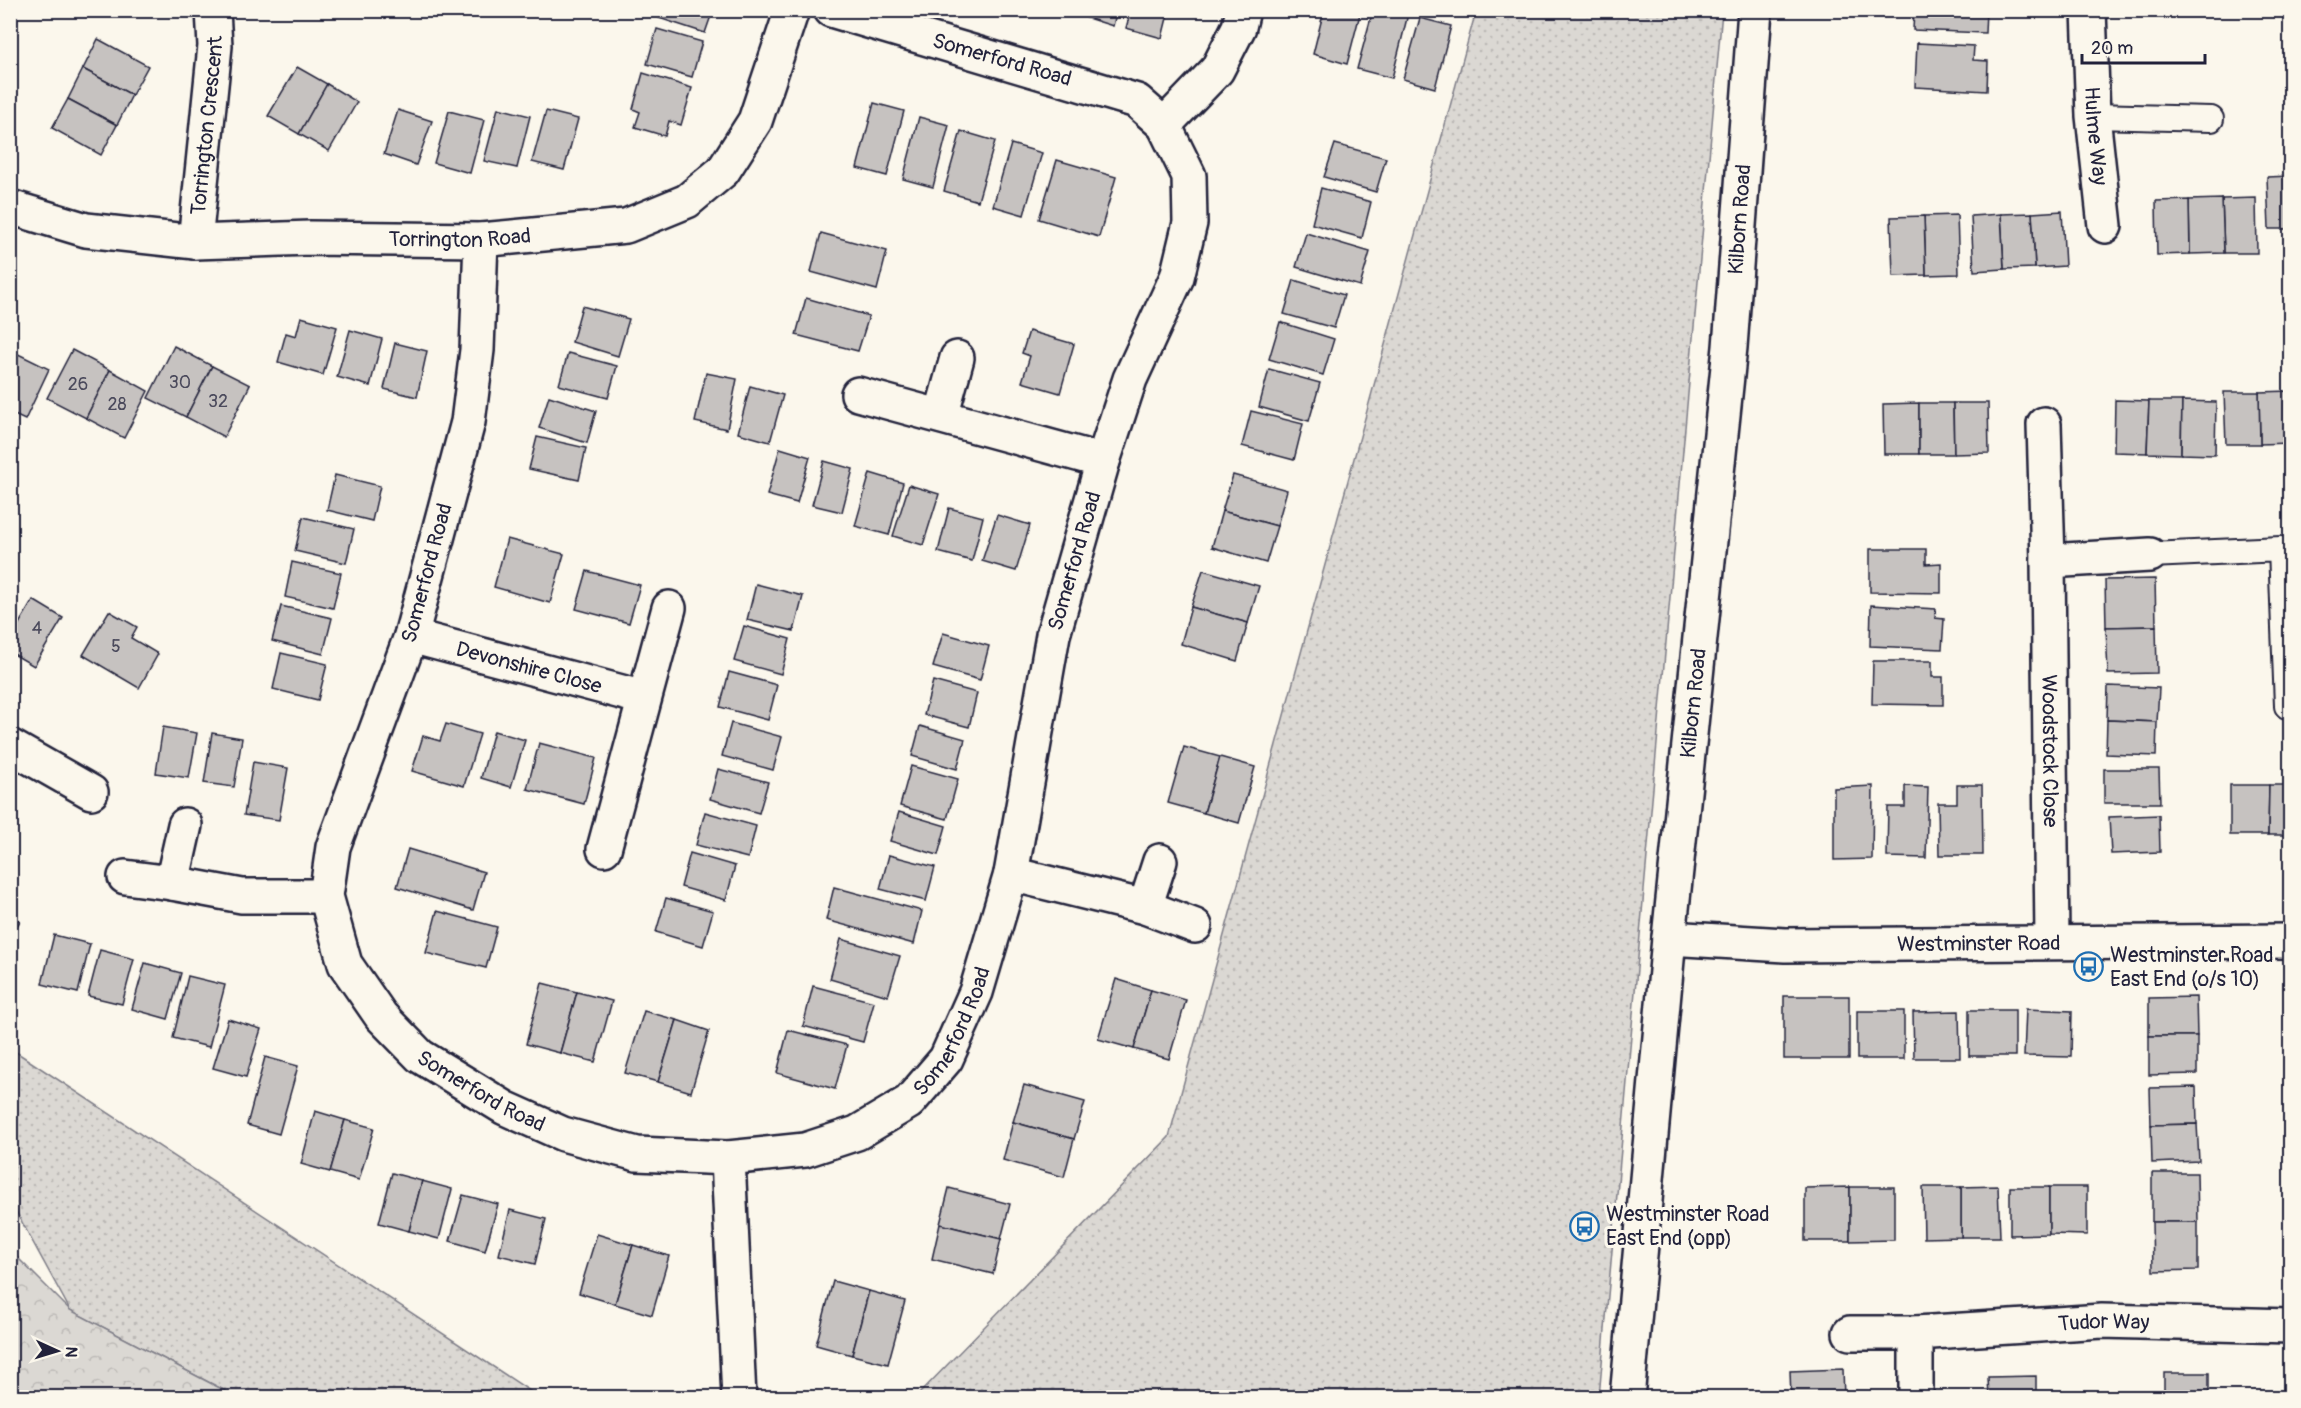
<svg xmlns="http://www.w3.org/2000/svg" width="2301" height="1408" font-family="Pangolin,sans-serif">
	<defs>
		<pattern id="green-dots" width="8" height="8" patternUnits="userSpaceOnUse" patternTransform="scale(1.5)"><rect width="8" height="8" fill="#dbd8d3"/><path d="M2 2h.1M6 6h.1" fill="none" stroke="#bcb9b6" stroke-width="1.8" stroke-linecap="round"/></pattern>
		<pattern id="forest-crowns" width="20" height="18" patternUnits="userSpaceOnUse" patternTransform="scale(1.5)"><rect width="20" height="18" fill="#dbd8d3"/><path d="M2 6a3 3 0 1 1 6 0M12 15a3 3 0 1 1 6 0" fill="none" stroke="#bcb9b6"/></pattern>
	</defs>
	<rect width="100%" height="100%" fill="#fbf7ec"/>
	<filter id="ink" filterUnits="userSpaceOnUse"><feTurbulence type="fractalNoise" baseFrequency=".0167" numOctaves="2"/><feDisplacementMap in="SourceGraphic" scale="12" xChannelSelector="R" yChannelSelector="G"/><feConvolveMatrix kernelMatrix="1 2 1 2 8 2 1 2 1" color-interpolation-filters="sRGB"/></filter>
	<g filter="url(#ink)">
		<g fill="url(#green-dots)" stroke="#7e7d87" stroke-width="1.5">
			<polygon points="1476,11 1722,11 1599,1397 916,1397 1169,1137"/>
			<polygon points="10,1048 539,1397 237,1397 70,1310 11,1202"/>
		</g>
		<polygon fill="url(#forest-crowns)" stroke="#7e7d87" stroke-width="1.5" points="11,1251 70,1310 237,1397 11,1397"/>
		<g fill="#c6c2c0" stroke="#22223b" stroke-width="1.5">
			<polygon points="662,10 713,10 705,33 659,18"/>
			<polygon points="1082,10 1117,10 1113,26 1081,16"/>
			<polygon points="1131,10 1169,10 1162,38 1126,28"/>
			<polygon points="1324,10 1361,10 1347,64 1313,54"/>
			<polygon points="1373,10 1393,10 1408,14 1392,78 1357,69"/>
			<polygon points="1914,10 1986,10 1985,33 1913,30"/>
			<polygon points="1420,18 1451,26 1435,88 1403,79"/>
			<polygon points="657,29 702,42 692,77 647,64"/>
			<polygon points="98,39 148,66 132,95 83,69"/>
			<polygon points="1917,43 1974,46 1973,60 1988,61 1987,91 1915,87"/>
			<polygon points="297,67 327,84 299,134 268,116"/>
			<polygon points="83,69 132,95 117,125 68,99"/>
			<polygon points="643,73 692,88 681,125 669,121 665,136 635,127 640,112 633,109"/>
			<polygon points="327,84 357,102 329,151 299,134"/>
			<polygon points="68,99 117,125 101,155 52,128"/>
			<polygon points="874,103 904,111 887,176 857,168"/>
			<polygon points="498,108 530,116 517,168 484,161"/>
			<polygon points="398,110 432,121 416,165 384,154"/>
			<polygon points="449,111 484,120 470,173 434,163"/>
			<polygon points="546,111 578,119 564,170 532,162"/>
			<polygon points="919,117 949,125 933,187 903,179"/>
			<polygon points="961,131 995,141 978,201 944,191"/>
			<polygon points="1011,144 1042,153 1024,215 993,206"/>
			<polygon points="1335,144 1386,158 1376,192 1324,177"/>
			<polygon points="1057,160 1116,177 1099,237 1039,219"/>
			<polygon points="2290,176 2290,229 2269,229 2267,177"/>
			<polygon points="1321,188 1371,202 1362,238 1312,224"/>
			<polygon points="2256,198 2257,253 2224,253 2222,199"/>
			<polygon points="2222,199 2224,253 2190,254 2189,200"/>
			<polygon points="2189,200 2190,254 2157,255 2156,201"/>
			<polygon points="2062,211 2065,266 2035,268 2032,213"/>
			<polygon points="2032,213 2035,268 2004,269 2001,214"/>
			<polygon points="2001,214 2004,269 1974,271 1971,216"/>
			<polygon points="1957,215 1959,274 1926,275 1924,216"/>
			<polygon points="1924,216 1926,275 1893,276 1891,217"/>
			<polygon points="821,233 887,251 877,290 811,272"/>
			<polygon points="1306,233 1370,252 1360,286 1296,267"/>
			<polygon points="1294,280 1344,295 1334,328 1284,314"/>
			<polygon points="806,298 869,316 858,351 796,335"/>
			<polygon points="582,306 629,319 618,356 572,342"/>
			<polygon points="301,317 337,327 323,375 278,362 286,333 296,336"/>
			<polygon points="1280,322 1334,339 1323,375 1269,359"/>
			<polygon points="350,330 382,339 370,386 337,377"/>
			<polygon points="1029,331 1074,344 1060,393 1022,382 1030,356 1022,353"/>
			<polygon points="395,343 427,351 417,397 384,389"/>
			<polygon points="174,346 212,366 186,417 148,398"/>
			<polygon points="72,350 110,370 86,418 47,398"/>
			<polygon points="12,351 49,369 25,420 10,413"/>
			<polygon points="568,353 617,366 608,398 559,385"/>
			<polygon points="212,366 250,385 224,437 186,417"/>
			<polygon points="1269,369 1320,383 1309,421 1259,407"/>
			<polygon points="110,370 148,391 124,438 86,418"/>
			<polygon points="706,373 737,379 727,429 695,422"/>
			<polygon points="750,386 783,395 770,442 738,433"/>
			<polygon points="2290,391 2290,443 2260,444 2259,392"/>
			<polygon points="2224,392 2259,392 2260,444 2226,444"/>
			<polygon points="549,396 596,411 587,443 539,428"/>
			<polygon points="2115,400 2149,401 2147,453 2114,452"/>
			<polygon points="2149,401 2182,401 2181,454 2147,453"/>
			<polygon points="2182,401 2216,402 2215,455 2181,454"/>
			<polygon points="1919,403 1919,454 1884,454 1883,404"/>
			<polygon points="1919,403 1953,403 1954,454 1919,454"/>
			<polygon points="1953,403 1988,403 1989,453 1954,454"/>
			<polygon points="1251,411 1303,424 1294,460 1242,446"/>
			<polygon points="537,437 586,448 579,480 529,469"/>
			<polygon points="780,448 810,457 797,503 767,495"/>
			<polygon points="824,461 853,469 842,512 812,505"/>
			<polygon points="870,473 903,483 889,535 855,526"/>
			<polygon points="335,475 380,486 372,521 327,510"/>
			<polygon points="1233,475 1287,490 1277,526 1222,511"/>
			<polygon points="909,485 939,494 923,545 893,536"/>
			<polygon points="949,508 983,517 972,561 938,552"/>
			<polygon points="1222,511 1277,526 1266,563 1212,547"/>
			<polygon points="997,515 1030,525 1016,571 982,561"/>
			<polygon points="303,517 354,529 346,563 295,551"/>
			<polygon points="507,539 564,554 550,603 494,587"/>
			<polygon points="1870,549 1926,549 1926,564 1941,563 1941,593 1870,592"/>
			<polygon points="292,562 341,573 333,608 285,597"/>
			<polygon points="1203,570 1259,586 1248,623 1191,607"/>
			<polygon points="587,571 640,585 629,623 576,609"/>
			<polygon points="2155,579 2156,626 2106,627 2105,580"/>
			<polygon points="756,584 803,596 794,631 747,620"/>
			<polygon points="33,600 63,618 34,666 10,652 10,639"/>
			<polygon points="1871,605 1936,609 1935,618 1944,619 1942,649 1870,646"/>
			<polygon points="281,606 332,618 323,654 272,641"/>
			<polygon points="1191,607 1248,623 1237,661 1181,644"/>
			<polygon points="109,611 137,627 131,638 158,654 139,688 83,655"/>
			<polygon points="744,626 790,639 781,674 734,661"/>
			<polygon points="2156,626 2157,673 2108,674 2106,627"/>
			<polygon points="943,633 989,646 980,680 933,667"/>
			<polygon points="281,653 327,664 318,700 273,689"/>
			<polygon points="1873,661 1932,661 1932,677 1943,677 1943,705 1872,704"/>
			<polygon points="729,672 777,685 768,720 720,707"/>
			<polygon points="933,681 977,693 969,727 924,715"/>
			<polygon points="2108,686 2159,688 2157,722 2107,720"/>
			<polygon points="2107,720 2157,722 2156,756 2106,754"/>
			<polygon points="731,723 782,737 773,770 722,756"/>
			<polygon points="446,724 480,734 464,786 412,771 423,736 440,741"/>
			<polygon points="920,726 965,739 957,769 912,756"/>
			<polygon points="163,727 197,733 189,778 156,773"/>
			<polygon points="494,731 525,740 511,787 481,778"/>
			<polygon points="212,733 242,738 234,787 204,783"/>
			<polygon points="539,743 596,758 584,804 527,789"/>
			<polygon points="1184,747 1220,757 1204,813 1168,803"/>
			<polygon points="1220,757 1255,767 1239,823 1204,813"/>
			<polygon points="253,762 288,768 279,820 244,815"/>
			<polygon points="911,766 958,779 947,819 900,806"/>
			<polygon points="718,769 768,782 759,813 710,799"/>
			<polygon points="2104,769 2159,769 2160,803 2104,803"/>
			<polygon points="1957,785 1982,785 1983,855 1939,855 1938,803 1957,803"/>
			<polygon points="2230,785 2269,785 2268,835 2230,835"/>
			<polygon points="2269,785 2290,785 2290,835 2268,835"/>
			<polygon points="1873,786 1872,859 1834,860 1834,788"/>
			<polygon points="1905,786 1928,787 1926,858 1887,857 1888,807 1905,807"/>
			<polygon points="705,812 756,826 748,858 696,845"/>
			<polygon points="899,812 946,826 938,855 890,841"/>
			<polygon points="2159,815 2160,852 2111,854 2109,817"/>
			<polygon points="408,849 484,872 473,910 397,887"/>
			<polygon points="690,853 735,866 726,900 681,887"/>
			<polygon points="889,855 935,867 926,901 880,889"/>
			<polygon points="834,887 922,911 914,944 826,920"/>
			<polygon points="666,898 713,911 703,946 656,932"/>
			<polygon points="437,911 497,927 486,968 426,953"/>
			<polygon points="10,915 20,921 10,938"/>
			<polygon points="54,935 90,944 78,993 42,984"/>
			<polygon points="841,939 900,956 888,996 830,979"/>
			<polygon points="100,950 134,959 122,1004 88,996"/>
			<polygon points="145,963 181,973 168,1019 132,1009"/>
			<polygon points="188,976 225,985 209,1047 173,1038"/>
			<polygon points="1116,979 1151,990 1134,1049 1098,1039"/>
			<polygon points="542,983 577,992 560,1053 526,1044"/>
			<polygon points="813,986 874,1002 863,1042 803,1026"/>
			<polygon points="1151,990 1186,1000 1169,1059 1134,1049"/>
			<polygon points="577,992 612,1001 595,1062 560,1053"/>
			<rect x="1784" y="996" width="65" height="63"/>
			<polygon points="2196,997 2197,1036 2149,1036 2149,998"/>
			<polygon points="2026,1009 2072,1011 2071,1057 2024,1056"/>
			<rect x="1969" y="1010" width="46" height="46"/>
			<polygon points="644,1011 677,1020 658,1082 625,1073"/>
			<rect x="1857" y="1011" width="47" height="48"/>
			<polygon points="1959,1011 1960,1058 1914,1058 1913,1012"/>
			<polygon points="228,1019 261,1029 246,1077 213,1068"/>
			<polygon points="677,1020 709,1031 691,1092 658,1082"/>
			<polygon points="788,1030 847,1045 835,1089 777,1073"/>
			<polygon points="2149,1036 2197,1036 2197,1074 2149,1075"/>
			<polygon points="265,1057 298,1066 279,1134 247,1125"/>
			<polygon points="1024,1085 1085,1102 1074,1139 1013,1122"/>
			<polygon points="2196,1087 2197,1124 2151,1125 2150,1088"/>
			<polygon points="315,1111 345,1120 330,1172 301,1164"/>
			<polygon points="345,1120 374,1128 359,1180 330,1172"/>
			<polygon points="1013,1122 1074,1139 1064,1177 1003,1160"/>
			<polygon points="2197,1124 2199,1161 2152,1163 2151,1125"/>
			<polygon points="392,1173 422,1181 409,1231 379,1223"/>
			<polygon points="2152,1173 2197,1173 2198,1222 2152,1222"/>
			<polygon points="422,1181 452,1189 439,1239 409,1231"/>
			<polygon points="1998,1186 2000,1237 1961,1237 1961,1187"/>
			<polygon points="1850,1187 1850,1241 1805,1241 1805,1188"/>
			<polygon points="1850,1187 1894,1187 1894,1240 1850,1241"/>
			<polygon points="1923,1187 1961,1187 1961,1237 1924,1238"/>
			<polygon points="2010,1187 2049,1187 2049,1234 2010,1235"/>
			<polygon points="2049,1187 2087,1187 2087,1235 2049,1234"/>
			<polygon points="949,1188 1010,1204 1001,1239 940,1224"/>
			<polygon points="463,1195 498,1204 485,1251 450,1241"/>
			<polygon points="510,1210 546,1219 535,1264 499,1255"/>
			<polygon points="2152,1222 2198,1222 2198,1270 2153,1271"/>
			<polygon points="940,1224 1001,1239 993,1274 932,1259"/>
			<polygon points="597,1234 633,1245 615,1304 579,1293"/>
			<polygon points="633,1245 669,1256 652,1315 615,1304"/>
			<polygon points="833,1281 869,1291 852,1355 816,1345"/>
			<polygon points="869,1291 905,1301 888,1364 852,1355"/>
			<polygon points="1843,1369 1844,1398 1791,1398 1790,1371"/>
			<rect x="2164" y="1373" width="45" height="25"/>
			<polygon points="2036,1376 2036,1398 1989,1398 1988,1377"/>
		</g>
		<g fill="none" stroke-linecap="round" stroke-linejoin="round">
			<defs>
				<g id="lane">
					<polyline points="2093,116 2211,119"/>
					<polyline points="2150,555 2281,549 2287,706"/>
				</g>
				<g id="street">
					<path id="s1" d="M2089,10L2093,116L2105,226"/>
					<polyline points="1164,125 1217,70 1239,27 1243,10"/>
					<path id="s2" d="M10,207L86,230L195,242L310,238L481,240L626,226L687,201L723,171L755,121L792,10"/>
					<path id="s3" d="M481,240L477,350L468,422L411,636L333,847L326,896L345,964L381,1016L420,1056L505,1108L563,1134L637,1154L728,1158L805,1150L857,1133L909,1102L946,1059L976,992L1011,874L1053,635L1103,461L1130,379L1177,277L1190,223L1189,176L1164,125L1137,101L831,10"/>
					<path id="s4" d="M195,242L215,46L213,10"/>
					<polyline points="858,394 1103,461"/>
					<polyline points="941,416 957,358"/>
					<path id="s5" d="M2044,424L2048,561L2052,941"/>
					<polyline points="2048,561 2150,555"/>
					<path id="s6" d="M411,636L644,698"/>
					<polyline points="10,746 91,792"/>
					<polyline points="604,849 669,608"/>
					<polyline points="1011,874 1145,907 1195,926"/>
					<polyline points="125,877 172,883 242,896 326,896"/>
					<polyline points="172,883 185,825"/>
					<polyline points="1145,907 1160,861"/>
					<path id="s7" d="M1669,938L1785,945L2290,941"/>
					<polyline points="728,1158 739,1398"/>
					<path id="s8" d="M1850,1333H1916L2102,1321L2290,1326"/>
					<path id="s9" d="M1627,1398L1669,938L1730,347L1755,10"/>
					<polyline points="1916,1398 1916,1333"/>
				</g>
			</defs>
			<use href="#lane" stroke="#22223b" stroke-width="28"/>
			<use href="#street" stroke="#22223b" stroke-width="38"/>
			<use href="#lane" stroke="#fbf7ec" stroke-width="24"/>
			<use href="#street" stroke="#fbf7ec" stroke-width="33"/>
		</g>
	</g>
	<defs>
		<symbol id="bus-ring" viewBox="-11 -11 22 22"><circle r="9.5" fill="#fbf7ec" stroke="#1f6fb2" stroke-width="1.5"/><path d="M-5-6H5V4H4V6H2V4H-2V6H-4V4H-5ZM-3.5-4V0h7V-4ZM-3.5 1.2v1.5H-2V1.2ZM2 1.2v1.5H3.5V1.2Z" fill="#1f6fb2"/></symbol>
	</defs>
	<g fill-rule="evenodd">
		<use href="#bus-ring" x="2072" y="950" width="33" height="33"/>
		<use href="#bus-ring" x="1568" y="1210" width="33" height="33"/>
	</g>
	<g text-anchor="middle" dominant-baseline="central" stroke-width="6" stroke-linejoin="round" paint-order="stroke">
		<g font-size="18" fill="#4b4a5c">
			<text x="180" y="382">30</text>
			<text x="78" y="384">26</text>
			<text x="218" y="401">32</text>
			<text x="117" y="404">28</text>
			<text x="37" y="628">4</text>
			<text x="116" y="646">5</text>
		</g>
		<g font-size="21" fill="#22223b" stroke="#fbf7ec">
			<text transform="translate(1002 60) rotate(16)">Somerford Road</text>
			<text stroke="none"><textPath href="#s4" startOffset="117">Torrington Crescent</textPath></text>
			<text stroke="none"><textPath href="#s1" startOffset="126">Hulme Way</textPath></text>
			<text stroke="none"><textPath href="#s9" startOffset="1184">Kilborn Road</textPath></text>
			<text stroke="none"><textPath href="#s2" startOffset="454">Torrington Road</textPath></text>
			<text stroke="none"><textPath href="#s3" startOffset="1965">Somerford Road</textPath></text>
			<text transform="translate(427 573) rotate(-75)">Somerford Road</text>
			<text stroke="none"><textPath href="#s6" startOffset="122">Devonshire Close</textPath></text>
			<text stroke="none"><textPath href="#s9" startOffset="698">Kilborn Road</textPath></text>
			<text stroke="none"><textPath href="#s5" startOffset="327">Woodstock Close</textPath></text>
			<text stroke="none"><textPath href="#s7" startOffset="310">Westminster Road</textPath></text>
			<text stroke="none"><textPath href="#s3" startOffset="1476">Somerford Road</textPath></text>
			<text stroke="none"><textPath href="#s3" startOffset="939">Somerford Road</textPath></text>
			<text stroke="none"><textPath href="#s8" startOffset="254">Tudor Way</textPath></text>
		</g>
		<g font-size="21" fill="#22223b" stroke="#fbf7ec" text-anchor="start">
			<text x="2110" y="955">Westminster Road<tspan x="2110" dy="24">East End (o/s 10)</tspan></text>
			<text x="1606" y="1214">Westminster Road<tspan x="1606" dy="24">East End (opp)</tspan></text>
		</g>
	</g>
	<rect width="2301" height="1408" fill="none" stroke="#fbf7ec" stroke-width="36"/>
	<rect x="18" y="18" width="2265" height="1372" fill="none" stroke="#22223b" stroke-width="2" filter="url(#ink)"/>
	<g transform="translate(57 1351) rotate(94)" stroke="#fbf7ec" stroke-width="4.5" paint-order="stroke">
	<path d="M0-4.5L10 22L0 15L-10 22Z" fill="#22223b"/>
	<text y="-9" font-size="16" font-weight="bold" text-anchor="middle" fill="#22223b">N</text>
	</g>
	<path d="M2082 54v9h123v-9" fill="none" stroke="#22223b" stroke-width="3"/>
	<text x="2091" y="54" font-size="18" fill="#22223b" stroke="#fbf7ec" stroke-width="4.5" paint-order="stroke">20 m</text>
</svg>
